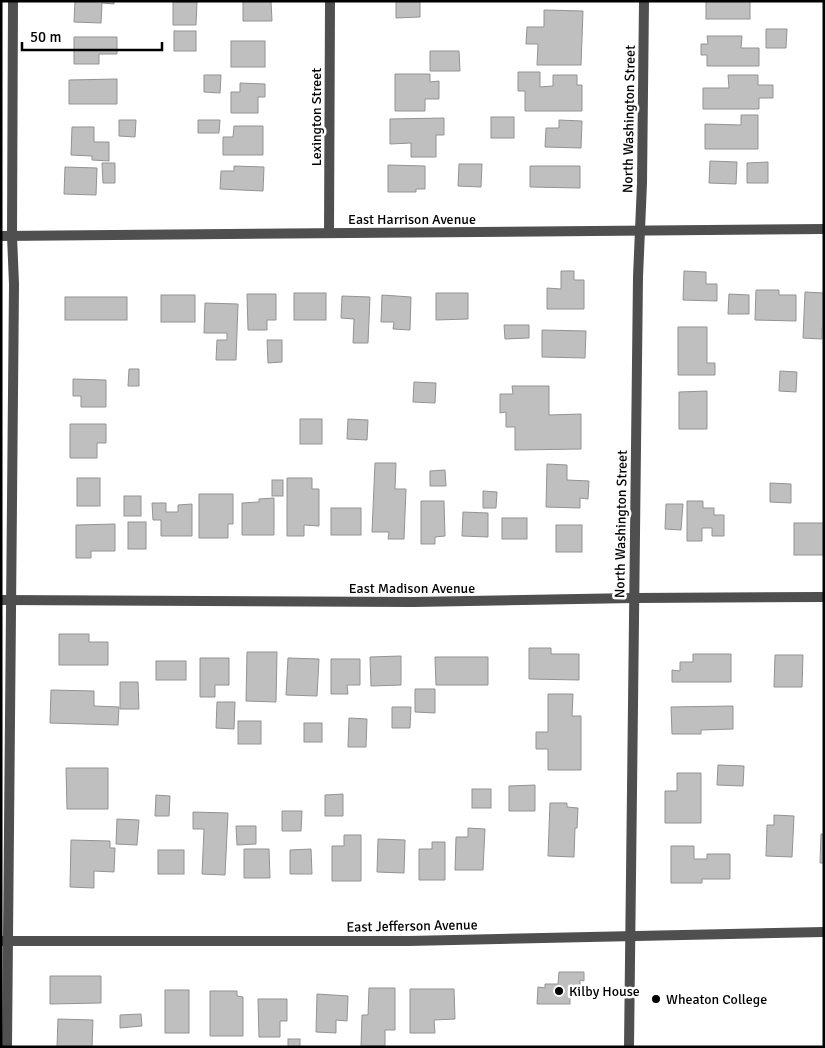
<svg xmlns="http://www.w3.org/2000/svg" width="825" height="1048" font-family="Signika,sans-serif">
	<rect width="100%" height="100%" fill="#fff"/>
	<g fill="#bfbfbf" stroke="#939393">
		<polygon points="75,1 114,1 114,4 102,3 101,23 74,22"/>
		<polygon points="243,1 271,1 272,21 243,21"/>
		<polygon points="396,1 420,1 420,17 396,18"/>
		<rect x="706" y="1" width="44" height="18"/>
		<polygon points="173,2 197,2 196,25 173,25"/>
		<polygon points="544,10 583,11 581,65 537,65 538,44 526,44 527,27 544,27"/>
		<polygon points="766,29 787,29 786,48 766,48"/>
		<rect x="174" y="31" width="22" height="20"/>
		<polygon points="707,36 742,36 741,48 759,48 759,66 707,66 707,55 701,55 701,44 708,44"/>
		<polygon points="74,37 117,37 117,54 99,54 99,64 74,64"/>
		<rect x="231" y="41" width="34" height="26"/>
		<polygon points="430,51 459,51 460,71 430,71"/>
		<polygon points="518,72 540,72 540,87 553,86 553,75 577,75 577,85 582,85 582,111 525,111 525,91 518,91"/>
		<polygon points="395,74 430,74 430,82 439,81 439,99 425,99 425,111 395,111"/>
		<polygon points="204,75 221,75 220,93 204,92"/>
		<polygon points="728,75 758,75 758,85 773,85 773,98 759,98 759,109 703,109 703,88 729,88"/>
		<polygon points="117,79 117,104 69,104 69,80"/>
		<polygon points="240,83 265,84 265,97 258,97 258,113 231,113 231,92 240,92"/>
		<polygon points="741,115 758,115 758,149 705,149 705,124 741,125"/>
		<rect x="491" y="117" width="23" height="21"/>
		<polygon points="444,118 444,135 436,135 436,157 411,157 411,143 390,144 390,119"/>
		<polygon points="119,120 136,120 135,137 119,136"/>
		<polygon points="198,120 220,120 219,133 198,133"/>
		<polygon points="559,120 582,121 581,148 545,147 546,128 559,128"/>
		<polygon points="234,126 263,126 263,155 223,155 223,137 233,137"/>
		<polygon points="72,127 94,127 94,142 109,142 109,161 92,160 92,156 71,155"/>
		<polygon points="710,161 737,162 736,184 709,183"/>
		<polygon points="768,162 768,183 747,183 747,163"/>
		<polygon points="102,163 115,163 115,183 103,183"/>
		<polygon points="459,164 482,164 481,187 458,186"/>
		<polygon points="388,165 425,166 425,189 416,189 416,192 388,192"/>
		<polygon points="234,166 264,167 263,191 220,189 221,171 234,171"/>
		<polygon points="530,166 580,166 580,188 530,187"/>
		<polygon points="65,167 97,168 96,195 64,194"/>
		<polygon points="561,271 574,271 574,280 584,280 584,309 547,309 547,288 561,289"/>
		<polygon points="684,271 706,272 706,284 717,284 717,301 683,300"/>
		<polygon points="756,290 779,290 779,295 796,295 796,321 755,320"/>
		<polygon points="805,292 824,293 824,328 822,328 822,339 803,338"/>
		<rect x="294" y="293" width="32" height="27"/>
		<polygon points="436,293 468,293 468,319 436,320"/>
		<polygon points="247,294 276,294 276,320 267,320 267,330 248,330"/>
		<polygon points="729,294 749,295 749,314 728,314"/>
		<rect x="161" y="295" width="34" height="27"/>
		<polygon points="382,295 411,297 410,330 393,329 394,322 381,322"/>
		<polygon points="342,296 370,297 368,343 353,343 354,319 341,318"/>
		<rect x="65" y="297" width="62" height="23"/>
		<polygon points="205,303 238,304 236,360 216,360 217,340 227,340 227,333 204,333"/>
		<polygon points="504,325 529,325 529,338 505,339"/>
		<polygon points="678,327 707,327 707,363 715,363 715,375 678,375"/>
		<polygon points="542,330 586,331 585,358 542,357"/>
		<polygon points="267,340 282,340 282,362 268,363"/>
		<polygon points="129,369 139,369 139,386 128,386"/>
		<polygon points="780,371 797,372 796,392 779,391"/>
		<polygon points="73,379 106,380 106,407 81,407 81,396 73,396"/>
		<polygon points="414,382 436,383 435,403 413,402"/>
		<polygon points="512,386 549,386 549,415 581,414 581,449 515,450 515,427 506,427 506,412 500,413 500,394 513,394"/>
		<polygon points="707,391 707,429 679,429 679,392"/>
		<rect x="300" y="419" width="22" height="25"/>
		<polygon points="348,419 368,420 367,440 347,439"/>
		<polygon points="70,424 106,424 106,443 97,443 97,458 70,458"/>
		<polygon points="375,463 396,463 395,489 406,489 404,539 388,539 389,532 372,532"/>
		<polygon points="547,464 567,465 567,480 589,481 588,499 580,498 580,508 546,507"/>
		<polygon points="445,470 446,486 430,486 430,471"/>
		<rect x="77" y="478" width="23" height="28"/>
		<polygon points="287,478 312,478 312,489 319,489 319,526 304,525 304,536 287,536"/>
		<rect x="272" y="480" width="11" height="16"/>
		<polygon points="770,483 791,484 791,503 770,502"/>
		<polygon points="483,491 497,492 496,508 483,508"/>
		<polygon points="199,494 233,494 233,524 228,524 228,538 199,538"/>
		<rect x="124" y="496" width="17" height="20"/>
		<polygon points="274,498 274,535 242,535 242,503 259,502 259,499"/>
		<polygon points="421,501 444,501 445,536 435,537 435,544 421,544"/>
		<polygon points="687,501 703,501 703,508 714,508 714,515 724,515 724,536 712,536 712,528 702,528 702,541 687,541"/>
		<polygon points="152,503 166,503 166,512 178,512 178,505 192,504 192,536 161,536 161,520 153,520"/>
		<polygon points="666,504 683,504 681,530 665,529"/>
		<rect x="331" y="508" width="30" height="27"/>
		<polygon points="463,512 488,513 488,537 462,536"/>
		<rect x="502" y="518" width="25" height="21"/>
		<rect x="128" y="522" width="18" height="27"/>
		<rect x="794" y="523" width="30" height="32"/>
		<polygon points="115,524 115,551 91,551 91,558 76,558 76,525"/>
		<rect x="556" y="525" width="26" height="27"/>
		<polygon points="59,634 89,634 89,642 108,642 108,665 59,665"/>
		<polygon points="529,648 551,648 551,654 579,654 579,680 529,679"/>
		<polygon points="247,652 277,652 276,702 246,701"/>
		<polygon points="693,654 731,654 731,682 672,682 672,670 680,671 680,662 693,662"/>
		<polygon points="775,655 803,655 802,687 774,687"/>
		<polygon points="401,656 401,685 371,686 370,657"/>
		<polygon points="435,657 488,657 488,685 436,685"/>
		<polygon points="200,658 229,658 229,685 215,685 215,697 200,697"/>
		<polygon points="288,658 319,659 317,696 286,695"/>
		<polygon points="331,659 360,659 360,685 347,685 348,694 331,694"/>
		<rect x="156" y="661" width="30" height="19"/>
		<polygon points="120,682 138,682 139,709 120,709"/>
		<polygon points="415,689 435,689 435,713 415,712"/>
		<polygon points="51,690 94,691 94,706 119,707 118,725 50,723"/>
		<polygon points="548,694 573,694 572,716 581,716 581,770 548,770 548,749 536,749 536,732 548,732"/>
		<polygon points="217,702 235,702 234,729 216,728"/>
		<polygon points="733,706 733,729 701,730 701,734 672,734 671,707"/>
		<polygon points="392,707 411,707 410,728 392,728"/>
		<polygon points="349,718 367,719 366,747 348,747"/>
		<rect x="238" y="721" width="23" height="23"/>
		<rect x="304" y="723" width="18" height="19"/>
		<polygon points="718,765 744,766 743,786 717,785"/>
		<polygon points="66,768 108,768 108,809 67,809"/>
		<polygon points="677,773 701,773 701,823 665,823 665,791 677,791"/>
		<polygon points="535,785 535,811 509,811 509,786"/>
		<rect x="472" y="789" width="19" height="19"/>
		<polygon points="343,794 343,816 325,816 325,795"/>
		<polygon points="156,795 170,796 169,816 155,816"/>
		<polygon points="550,803 567,803 567,807 578,808 577,828 575,828 574,857 548,856"/>
		<polygon points="282,811 302,811 301,831 282,831"/>
		<polygon points="193,812 228,813 225,875 202,874 204,829 193,829"/>
		<polygon points="774,815 794,816 792,857 766,856 767,825 774,825"/>
		<polygon points="117,819 139,820 137,845 116,844"/>
		<polygon points="236,826 256,826 256,844 237,845"/>
		<polygon points="468,828 485,829 483,870 455,870 456,837 468,837"/>
		<polygon points="821,834 824,834 824,863 820,863"/>
		<polygon points="344,835 361,835 361,881 332,881 332,846 344,846"/>
		<polygon points="378,839 405,840 404,873 377,872"/>
		<polygon points="71,840 110,841 110,848 115,848 114,872 94,871 94,888 70,887"/>
		<polygon points="432,842 445,842 445,880 419,880 419,849 432,849"/>
		<polygon points="671,846 694,846 694,859 707,859 707,854 730,854 730,879 702,879 702,883 671,883"/>
		<polygon points="244,849 269,849 270,878 244,878"/>
		<polygon points="311,849 312,874 290,874 290,850"/>
		<rect x="158" y="850" width="26" height="24"/>
		<polygon points="559,972 584,972 584,981 580,980 580,994 570,994 570,1004 537,1004 538,987 545,988 545,984 558,984"/>
		<polygon points="50,976 101,976 101,1003 50,1004"/>
		<polygon points="369,988 395,988 395,1030 385,1030 385,1046 361,1046 362,1015 368,1015"/>
		<polygon points="410,989 454,989 455,1019 434,1020 435,1033 410,1033"/>
		<rect x="165" y="990" width="24" height="43"/>
		<polygon points="210,991 237,991 237,996 243,997 243,1036 210,1036"/>
		<polygon points="317,994 348,996 347,1021 336,1020 336,1033 316,1032"/>
		<polygon points="258,999 287,999 287,1021 280,1021 280,1037 259,1037"/>
		<polygon points="141,1014 142,1026 120,1028 120,1015"/>
		<polygon points="58,1019 93,1020 92,1047 57,1047"/>
		<rect x="288" y="1039" width="12" height="8"/>
	</g>
	<g fill="none" stroke-linecap="round" stroke-linejoin="round">
		<g stroke="#4f4f4f" stroke-width="10">
			<polyline points="329,233 330,1"/>
			<polyline points="1,236 824,229"/>
			<polyline points="1,600 413,602 634,598 824,597"/>
			<polyline points="1,941 409,941 824,932"/>
			<polyline points="7,1047 14,284 12,236 13,1"/>
			<polyline points="629,1047 638,277 642,183 644,1"/>
		</g>
	</g>
	<g fill="#000" stroke="#fff" stroke-width="2">
		<circle cx="559" cy="991" r="5"/>
		<circle cx="656" cy="999" r="5"/>
	</g>
	<g text-anchor="middle" dominant-baseline="central" stroke-width="5" stroke-linejoin="round" paint-order="stroke">
		<g font-size="14" fill="#000" stroke="#fff">
			<text transform="translate(316 117) rotate(-90)">Lexington Street</text>
			<text transform="translate(629 119) rotate(-89)">North Washington Street</text>
			<text x="412" y="219">East Harrison Avenue</text>
			<text transform="translate(621 524) rotate(-89)">North Washington Street</text>
			<text x="412" y="588">East Madison Avenue</text>
			<text transform="translate(412 926) rotate(-1)">East Jefferson Avenue</text>
		</g>
		<g font-size="14" fill="#000" stroke="#fff" text-anchor="start">
			<text x="569" y="991">Kilby House</text>
			<text x="666" y="999">Wheaton College</text>
		</g>
	</g>
	<rect width="825" height="1048" fill="none" stroke="#000000" stroke-width="5"/>
	<path d="M22 42v8h140v-8" fill="none" stroke="#000000" stroke-width="2.5"/>
	<text x="30" y="42" font-size="15" fill="#000000" stroke="#ffffff" stroke-width="4" paint-order="stroke">50 m</text>
</svg>
